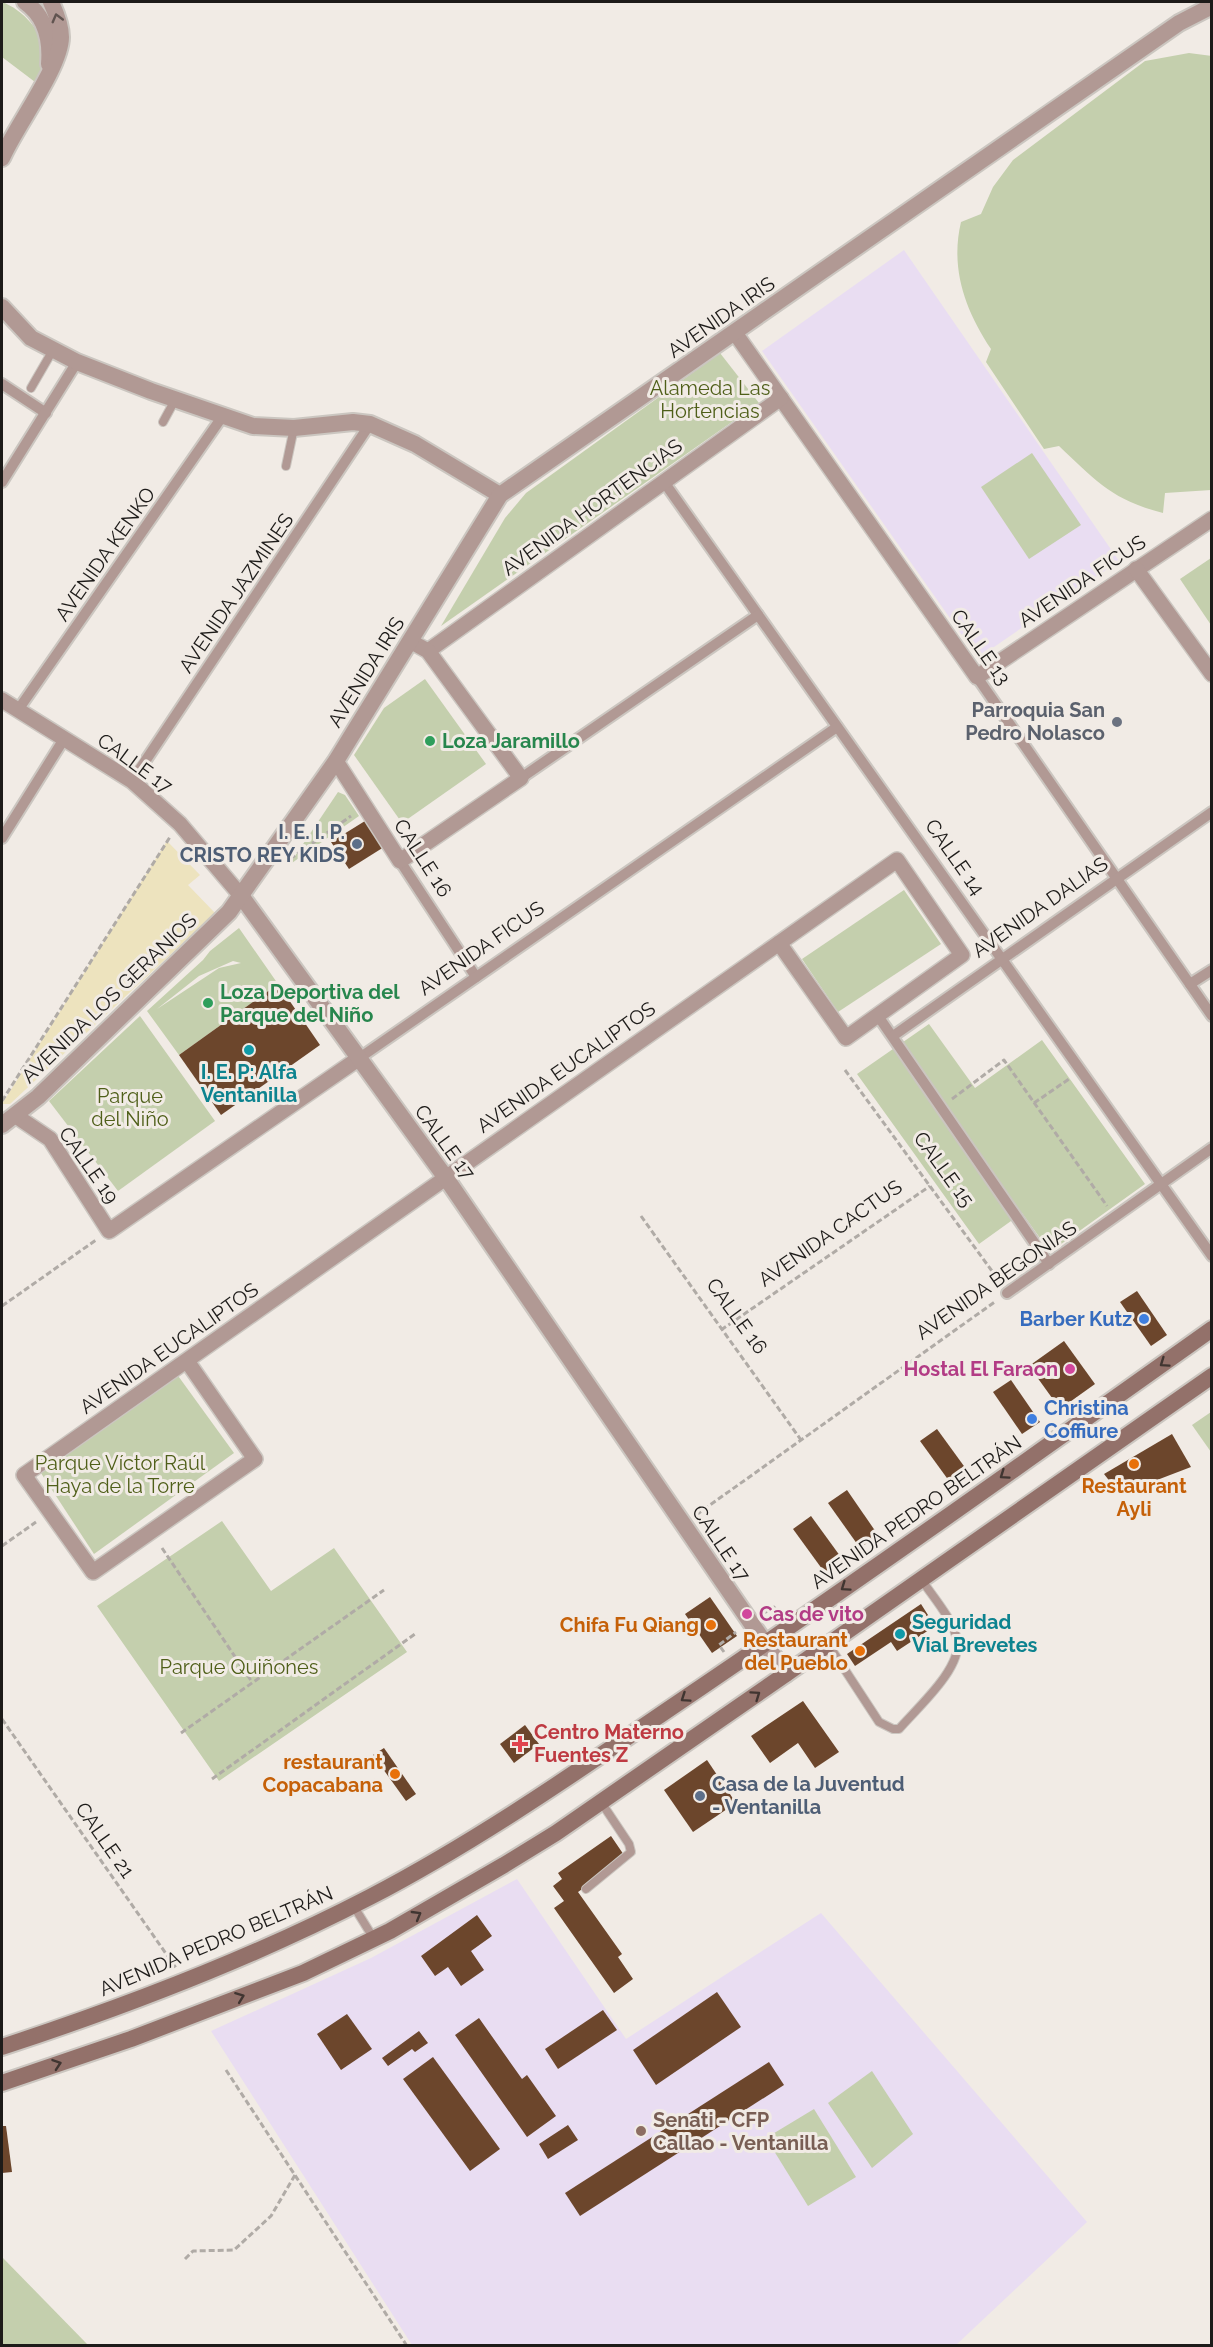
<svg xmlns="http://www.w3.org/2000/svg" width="1213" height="2347" font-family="Raleway,sans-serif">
	<rect width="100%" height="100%" fill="#f1ebe5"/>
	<g fill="#e9ddf2">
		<polygon points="904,250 1119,561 978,658 762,351"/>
		<polygon points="517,1879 626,2039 821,1913 1087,2222 956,2345 412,2345 211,2031 371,1958"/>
	</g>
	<g fill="#c4cfad" fill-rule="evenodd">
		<path d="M2,2C22,9 45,33 45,56C45,66 41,76 39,85L2,57Z"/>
		<path d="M1189,53L1212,56L1211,490L1165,493L1163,513C1112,500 1096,481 1059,446L1044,449L986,362L991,349C965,310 950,268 961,222L981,214L993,187L1013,160L1145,61Z"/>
		<polygon points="720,353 759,403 441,626 505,518 526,493"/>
		<polygon points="1032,453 1081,525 1029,559 981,487"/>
		<polygon points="1211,558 1211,625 1180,579"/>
		<polygon points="425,679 486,764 402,823 354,755 384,708"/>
		<polygon points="338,792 345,795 359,816 289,865"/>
		<polygon points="904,890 941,944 838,1012 802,959"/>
		<path d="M239,928L278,984L179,1055L147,1011L203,960L210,951ZM233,961L241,963L219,968L157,1009L199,976Z"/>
		<polygon points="140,1016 215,1121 118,1191 49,1101"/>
		<polygon points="929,1024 975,1088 1042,1040 1145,1184 1050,1252 1022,1213 979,1244 857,1074"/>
		<polygon points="176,1373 234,1453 94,1554 39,1470"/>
		<polygon points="1211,1412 1211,1452 1192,1425"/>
		<polygon points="222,1521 271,1591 334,1548 407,1652 219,1781 97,1606"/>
		<polygon points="872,2071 913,2134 872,2168 828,2103"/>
		<polygon points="814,2109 856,2177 808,2206 766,2138"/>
		<polygon points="2,2257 88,2345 2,2345"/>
	</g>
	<polygon fill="#ede3be" points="167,841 200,875 188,885 215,913 10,1104 2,1104"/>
	<g fill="#6c462c">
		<polygon points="365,821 384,847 349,869 331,842"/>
		<polygon points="278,984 320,1045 221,1115 179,1055"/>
		<polygon points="1137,1291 1167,1335 1151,1346 1120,1302"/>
		<polygon points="1064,1341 1095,1384 1060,1409 1029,1366"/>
		<polygon points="1011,1380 1040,1422 1022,1434 993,1392"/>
		<polygon points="937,1429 969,1473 952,1485 920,1441"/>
		<polygon points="1172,1434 1191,1467 1157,1480 1115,1488 1104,1474"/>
		<polygon points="847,1490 878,1535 860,1548 828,1503"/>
		<polygon points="811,1516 843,1560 825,1573 793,1529"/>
		<polygon points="710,1597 737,1636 712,1653 685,1614"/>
		<polygon points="921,1604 935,1626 897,1651 891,1642 855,1666 847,1654"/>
		<polygon points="803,1701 839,1752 815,1768 798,1743 770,1763 751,1736"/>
		<polygon points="525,1725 539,1744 514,1763 500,1744"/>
		<polygon points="384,1748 416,1794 406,1801 373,1755"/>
		<polygon points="707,1760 736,1803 693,1832 664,1790"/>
		<polygon points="611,1836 626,1858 578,1892 622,1954 618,1957 633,1979 614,1993 554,1908 564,1901 553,1886 562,1879 558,1873"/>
		<polygon points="477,1915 492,1936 471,1951 484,1970 461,1986 448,1967 435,1976 421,1956"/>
		<polygon points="717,1992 741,2027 656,2085 633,2050"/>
		<polygon points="603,2010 617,2030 558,2069 545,2049"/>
		<polygon points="347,2014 372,2049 341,2070 317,2034"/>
		<polygon points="479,2018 522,2079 527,2075 556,2116 527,2137 455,2035"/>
		<polygon points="419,2031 428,2043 415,2052 412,2049 388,2066 382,2058"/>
		<polygon points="433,2057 500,2149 470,2171 403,2079"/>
		<polygon points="769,2062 784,2085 580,2216 565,2193"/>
		<polygon points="568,2125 578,2140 548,2159 539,2144"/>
		<polygon points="2,2126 6,2126 12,2172 2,2173"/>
	</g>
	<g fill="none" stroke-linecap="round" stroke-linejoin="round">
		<defs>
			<g id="service">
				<polyline points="31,388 53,350"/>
				<polyline points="163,422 175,400"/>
				<polyline points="286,466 294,428"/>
				<path d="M828,1644L879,1722L893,1729H899C916,1709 963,1668 957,1640C953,1619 933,1597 921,1579"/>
				<polyline points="586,1889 631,1852 629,1844 601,1802"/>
				<polyline points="353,1905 374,1939"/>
			</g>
			<g id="pedestrian">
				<polyline points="2,384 46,413"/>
				<polyline points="2,482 77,362"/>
				<polyline points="664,482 1212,1256"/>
				<polyline points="977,677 1212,1016"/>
				<polyline points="18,710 222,417"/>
				<polyline points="521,778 758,615"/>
				<polyline points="132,781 370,424"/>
				<polyline points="2,838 64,739"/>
				<polyline points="400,861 476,977"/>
				<polyline points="1190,984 1212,970"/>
				<polyline points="878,1016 1049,1264"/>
				<polyline points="893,1036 1212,812"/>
				<polyline points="358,1059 837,727"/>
				<polyline points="1007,1293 1212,1148"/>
			</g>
			<g id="minor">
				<polyline points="735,333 977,677 1212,519"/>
				<polyline points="1136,569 1212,674"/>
				<polyline points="428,651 781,398"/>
				<polyline points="2,700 132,781 180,824 242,897"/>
				<polyline points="336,761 400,861 521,778 428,651 410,641"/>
				<polyline points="16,1116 50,1139 109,1231 358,1059"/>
				<polyline points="187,1361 255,1459 93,1572 24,1475 897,860 962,955 846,1038 779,943"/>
			</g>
			<g id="tertiary">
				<path d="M25,2C45,16 51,40 49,64"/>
				<path d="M2,158C15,127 61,67 61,37C61,25 56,13 51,2"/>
				<polyline points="2,307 31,338 77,362 151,391 253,426 294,428 353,422 370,424 415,444 500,495"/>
				<polyline points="242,897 446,1178 786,1674"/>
				<polyline points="2,1125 38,1097 229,912 336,761 500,495 1179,23 1212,6"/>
			</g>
			<g id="secondary">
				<path d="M2,2047C127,2006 253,1958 370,1897C485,1837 592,1761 700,1688C872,1571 1042,1450 1212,1329"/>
				<polyline points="2,2083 131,2039 303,1973 390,1931 504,1865 556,1833 786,1674 1212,1376"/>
			</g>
		</defs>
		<use href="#service" stroke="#cbc6c0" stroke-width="10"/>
		<use href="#pedestrian" stroke="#cbc6c0" stroke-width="14"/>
		<use href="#minor" stroke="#cbc6c0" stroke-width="18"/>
		<use href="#tertiary" stroke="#cbc6c0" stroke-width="20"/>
		<use href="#secondary" stroke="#cbc6c0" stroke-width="20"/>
		<g stroke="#b0aba6" stroke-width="3" stroke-dasharray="6 3" stroke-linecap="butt">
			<polyline points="290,859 351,816"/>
			<polyline points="845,1070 1000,1282"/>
			<polyline points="952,1099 1004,1060 1107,1206"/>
			<polyline points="2,1101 170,837"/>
			<polyline points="1034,1103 1069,1079"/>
			<polyline points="641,1216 801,1440"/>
			<polyline points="2,1306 96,1240"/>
			<polyline points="721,1330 930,1186"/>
			<polyline points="696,1515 996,1301"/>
			<polyline points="2,1546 36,1522"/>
			<polyline points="162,1548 252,1682"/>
			<polyline points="764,1613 774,1607 779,1614"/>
			<polyline points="724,1652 719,1645 736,1632"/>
			<polyline points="2,1719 176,1968"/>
			<polyline points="181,1733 384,1590"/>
			<polyline points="212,1779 415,1634"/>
			<polyline points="226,2070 407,2346"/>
			<polyline points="185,2259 193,2251 234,2250 271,2216 295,2175"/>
		</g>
		<use href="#service" stroke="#b19994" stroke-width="8"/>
		<use href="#pedestrian" stroke="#b19994" stroke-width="10"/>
		<use href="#minor" stroke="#b19994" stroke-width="15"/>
		<use href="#tertiary" stroke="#b19994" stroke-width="16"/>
		<use href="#secondary" stroke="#93716a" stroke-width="16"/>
	</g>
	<defs><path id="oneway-chevron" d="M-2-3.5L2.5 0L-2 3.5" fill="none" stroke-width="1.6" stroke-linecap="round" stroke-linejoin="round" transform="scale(1.5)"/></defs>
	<use stroke="#605450" href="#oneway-chevron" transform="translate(57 18) rotate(-105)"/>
	<g stroke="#403531">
		<use href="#oneway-chevron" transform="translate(1164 1363) rotate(145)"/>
		<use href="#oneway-chevron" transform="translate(1004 1475) rotate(145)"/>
		<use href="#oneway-chevron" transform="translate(845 1587) rotate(145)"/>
		<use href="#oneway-chevron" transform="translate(756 1695) rotate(-35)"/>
		<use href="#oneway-chevron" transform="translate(685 1698) rotate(146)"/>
		<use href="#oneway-chevron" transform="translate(417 1915) rotate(-30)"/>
		<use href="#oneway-chevron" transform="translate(240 1997) rotate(-21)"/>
		<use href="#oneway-chevron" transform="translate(57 2064) rotate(-19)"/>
	</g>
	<circle fill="#6b7280" stroke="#f1ebe5" stroke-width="2" cx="1117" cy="722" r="6"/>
	<g fill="#2e9e5b" stroke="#f1ebe5" stroke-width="2">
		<circle cx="430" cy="741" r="6"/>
		<circle cx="208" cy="1003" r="6"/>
	</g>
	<g fill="#5c6f8a" stroke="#f1ebe5" stroke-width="2">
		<circle cx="357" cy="844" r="6"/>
		<circle cx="700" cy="1796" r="6"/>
	</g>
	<g fill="#0f9aa8" stroke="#f1ebe5" stroke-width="2">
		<circle cx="249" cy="1050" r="6"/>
		<circle cx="900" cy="1634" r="6"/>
	</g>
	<g fill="#3f7fe0" stroke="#f1ebe5" stroke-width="2">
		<circle cx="1144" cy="1319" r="6"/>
		<circle cx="1032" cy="1419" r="6"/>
	</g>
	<g fill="#d1479c" stroke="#f1ebe5" stroke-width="2">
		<circle cx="1070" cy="1369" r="6"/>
		<circle cx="747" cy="1614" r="6"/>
	</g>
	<g fill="#e8710a" stroke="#f1ebe5" stroke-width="2">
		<circle cx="1134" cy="1464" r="6"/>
		<circle cx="711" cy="1625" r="6"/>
		<circle cx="860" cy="1651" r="6"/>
		<circle cx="395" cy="1774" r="6"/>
	</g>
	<path fill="#e0444e" stroke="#f1ebe5" stroke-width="2" d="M517 1735h6v6h6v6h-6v6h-6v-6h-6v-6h6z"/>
	<circle fill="#8d6e63" stroke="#f1ebe5" stroke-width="2" cx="641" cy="2131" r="6"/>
	<g text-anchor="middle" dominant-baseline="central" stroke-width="6" stroke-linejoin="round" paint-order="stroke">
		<g font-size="20" fill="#1d1b19" stroke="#f1ebe5">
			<text transform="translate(721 317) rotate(-35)">AVENIDA IRIS</text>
			<text transform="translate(592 507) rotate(-36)">AVENIDA HORTENCIAS</text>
			<text transform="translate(105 554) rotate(-55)">AVENIDA KENKO</text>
			<text transform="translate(1082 581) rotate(-34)">AVENIDA FICUS</text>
			<text transform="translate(236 593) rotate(-56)">AVENIDA JAZMINES</text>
			<text transform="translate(981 647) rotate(55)">CALLE 13</text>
			<text transform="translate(366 672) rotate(-58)">AVENIDA IRIS</text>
			<text transform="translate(135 763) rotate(36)">CALLE 17</text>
			<text transform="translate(955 857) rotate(55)">CALLE 14</text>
			<text transform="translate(423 858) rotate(57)">CALLE 16</text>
			<text transform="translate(1040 907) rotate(-35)">AVENIDA DALIAS</text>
			<text transform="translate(481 948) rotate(-35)">AVENIDA FICUS</text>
			<text transform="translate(109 998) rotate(-44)">AVENIDA LOS GERANIOS</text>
			<text transform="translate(566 1067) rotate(-35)">AVENIDA EUCALIPTOS</text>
			<text transform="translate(445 1142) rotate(54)">CALLE 17</text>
			<text transform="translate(89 1165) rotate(55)">CALLE 19</text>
			<text transform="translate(944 1169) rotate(54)">CALLE 15</text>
			<text transform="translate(830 1233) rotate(-35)">AVENIDA CACTUS</text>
			<text transform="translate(996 1280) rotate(-35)">AVENIDA BEGONIAS</text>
			<text transform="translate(737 1316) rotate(54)">CALLE 16</text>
			<text transform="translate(169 1348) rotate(-35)">AVENIDA EUCALIPTOS</text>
			<text transform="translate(916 1512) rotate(-35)">AVENIDA PEDRO BELTRÁN</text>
			<text transform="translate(721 1543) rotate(56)">CALLE 17</text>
			<text transform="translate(105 1840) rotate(55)">CALLE 21</text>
			<text transform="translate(216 1941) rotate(-23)">AVENIDA PEDRO BELTRÁN</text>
		</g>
		<g font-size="20" fill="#4f5f19" stroke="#f1ebe5">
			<text x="710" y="388">Alameda Las<tspan x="710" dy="23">Hortencias</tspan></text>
			<text x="130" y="1096">Parque<tspan x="130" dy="23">del Niño</tspan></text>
			<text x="120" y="1463">Parque Víctor Raúl<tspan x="120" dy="23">Haya de la Torre</tspan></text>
			<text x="239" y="1667">Parque Quiñones</text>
		</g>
		<g font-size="20" font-weight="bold" fill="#5b616d" stroke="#f1ebe5" text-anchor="end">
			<text x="1105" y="710">Parroquia San<tspan x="1105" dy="23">Pedro Nolasco</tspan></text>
		</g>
		<g font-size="20" font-weight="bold" fill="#27864d" stroke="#f1ebe5" text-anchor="start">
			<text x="442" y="741">Loza Jaramillo</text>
			<text x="220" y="992">Loza Deportiva del<tspan x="220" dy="23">Parque del Niño</tspan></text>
		</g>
		<g font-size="20" font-weight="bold" fill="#4e5e75" stroke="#f1ebe5" text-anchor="end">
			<text x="345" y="832">I. E. I. P.<tspan x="345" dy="23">CRISTO REY KIDS</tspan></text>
			<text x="712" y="1784" text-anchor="start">Casa de la Juventud<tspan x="712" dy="23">- Ventanilla</tspan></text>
		</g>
		<g font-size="20" font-weight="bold" fill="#0d838f" stroke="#f1ebe5">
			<text x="249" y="1072">I. E. P: Alfa<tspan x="249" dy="23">Ventanilla</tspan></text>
			<text x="912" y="1622" text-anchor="start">Seguridad<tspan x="912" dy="23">Vial Brevetes</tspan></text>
		</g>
		<g font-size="20" font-weight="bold" fill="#366cbe" stroke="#f1ebe5" text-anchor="end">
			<text x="1132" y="1319">Barber Kutz</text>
			<text x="1044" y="1408" text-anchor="start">Christina<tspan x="1044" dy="23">Coffiure</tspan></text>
		</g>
		<g font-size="20" font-weight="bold" fill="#b23c85" stroke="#f1ebe5" text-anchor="end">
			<text x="1058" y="1369">Hostal El Faraon</text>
			<text x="759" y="1614" text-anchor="start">Cas de vito</text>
		</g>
		<g font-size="20" font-weight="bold" fill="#c56008" stroke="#f1ebe5" text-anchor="end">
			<text x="1134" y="1486" text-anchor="middle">Restaurant<tspan x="1134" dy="23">Ayli</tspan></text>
			<text x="699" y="1625">Chifa Fu Qiang</text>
			<text x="848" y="1640">Restaurant<tspan x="848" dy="23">del Pueblo</tspan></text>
			<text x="383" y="1762">restaurant<tspan x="383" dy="23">Copacabana</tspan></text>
		</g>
		<g font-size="20" font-weight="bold" fill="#be3a42" stroke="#f1ebe5" text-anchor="start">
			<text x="534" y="1732">Centro Materno<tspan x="534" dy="23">Fuentes Z</tspan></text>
		</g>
		<g font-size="20" font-weight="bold" fill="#785e54" stroke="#f1ebe5" text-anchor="start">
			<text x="653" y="2120">Senati - CFP<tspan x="653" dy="23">Callao - Ventanilla</tspan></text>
		</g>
	</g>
	<rect width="1213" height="2347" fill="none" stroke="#1d1b19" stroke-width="6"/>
</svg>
